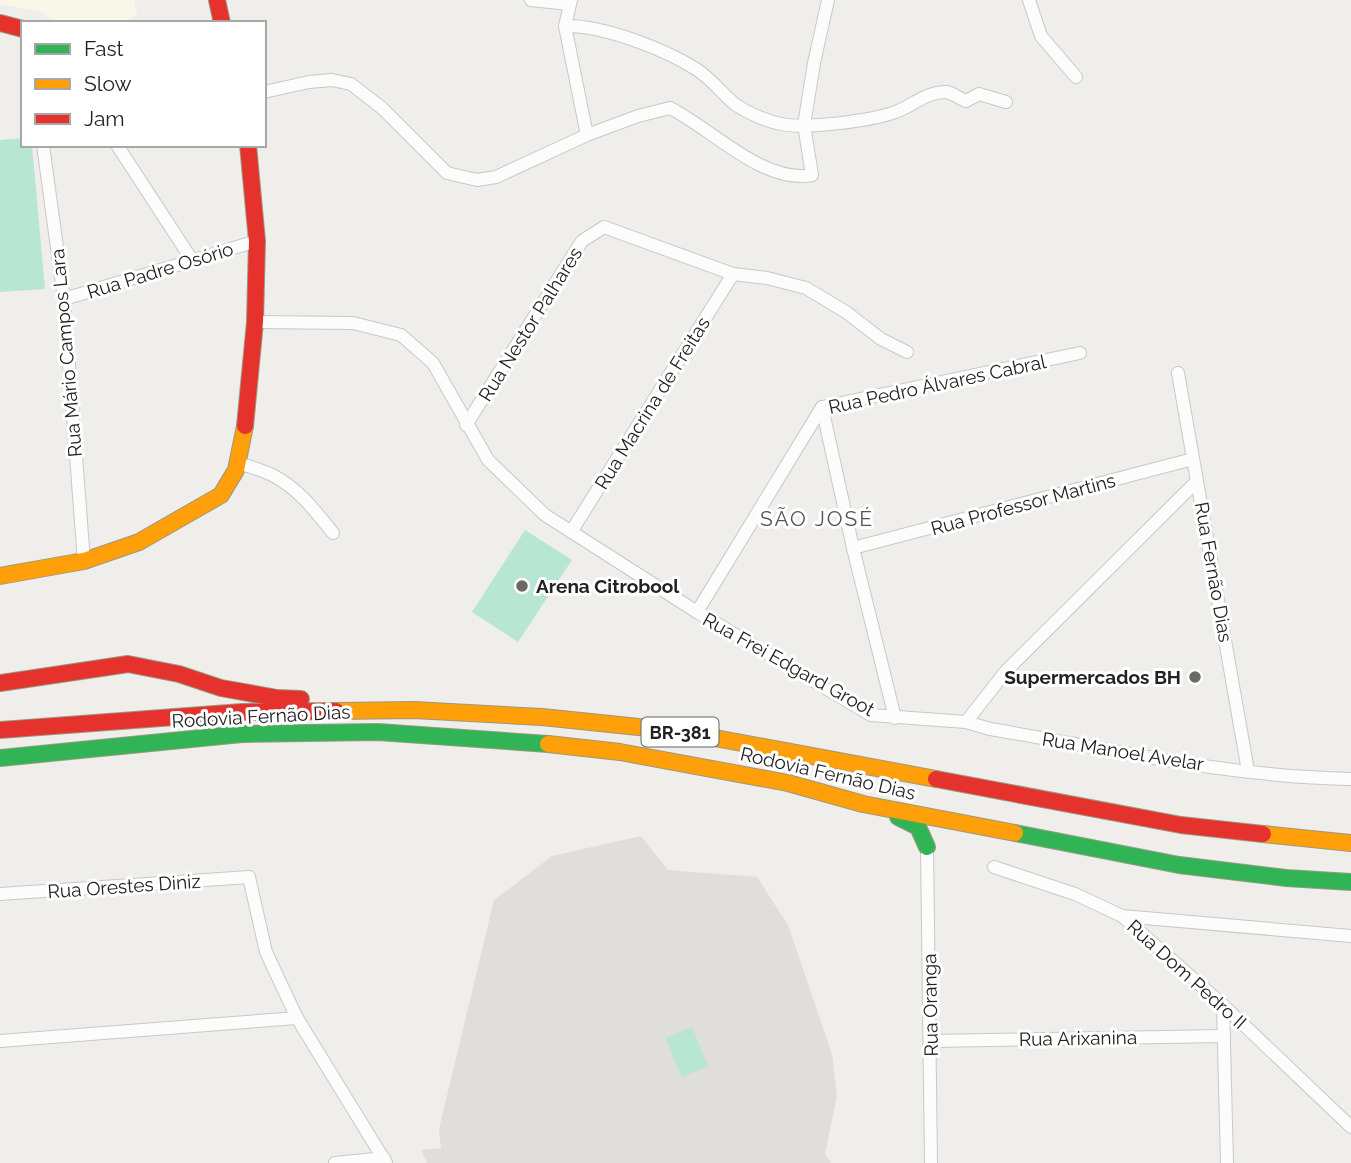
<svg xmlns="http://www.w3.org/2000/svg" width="1351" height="1163" font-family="Raleway,sans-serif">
	<rect width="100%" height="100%" fill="#f0eeeb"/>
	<polygon fill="#dfdedc" points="641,836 668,870 757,877 788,925 832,1054 837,1096 825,1154 831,1163 427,1163 421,1150 441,1148 439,1129 494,900 552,856"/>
	<polygon fill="#f8f7e8" points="0,0 134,0 137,15 123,23 56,23 41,12 0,4"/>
	<g fill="#b7e6d2">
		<polygon points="23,138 23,145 32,145 45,289 0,292 0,140"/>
		<polygon points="525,530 572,560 518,642 472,612"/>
		<polygon points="692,1027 708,1066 682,1077 665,1038"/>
	</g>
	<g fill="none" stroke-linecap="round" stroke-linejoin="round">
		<defs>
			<g id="street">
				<polyline points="531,0 569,4"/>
				<polyline points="571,0 565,26 587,135"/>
				<polyline points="1029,0 1041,36 1076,77"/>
				<path d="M565,26C603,25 664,49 696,69C712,79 722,94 736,105C748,113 766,121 781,124C807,129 873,121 898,111C914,105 927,91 947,92C953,93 960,99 966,101L979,94L1006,102"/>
				<path d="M264,92L309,82L332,80L351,84L382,108L447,173L477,180L496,177L587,135L638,116L670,108C712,129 763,184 812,175L804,125L814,63L828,0"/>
				<polyline points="43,145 64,299 84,561"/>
				<polyline points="117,145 192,260"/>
				<polyline points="64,299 257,241"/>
				<path d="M255,322L353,323L401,335L433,363L488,460L545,515L697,612L871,715L966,722L990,729C1109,749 1230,777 1351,779"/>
				<polyline points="1178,373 1248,771"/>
				<polyline points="822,407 853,548 895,718"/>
				<polyline points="466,425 582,241 604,227 733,274 767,278 806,288 846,312 881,339 907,352"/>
				<path d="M238,463C250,467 263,470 274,476C299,489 316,512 333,533"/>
				<polyline points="571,532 733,274"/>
				<polyline points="853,548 1193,459"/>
				<polyline points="697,612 822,407 1080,353"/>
				<polyline points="966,722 1006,671 1197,481"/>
				<polyline points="927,847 931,1163"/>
				<polyline points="994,867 1075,894 1122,916 1223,1005 1351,1127"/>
				<polyline points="0,894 249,877 266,952 297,1018 386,1163"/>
				<polyline points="1122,916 1351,936"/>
				<polyline points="1223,1005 1227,1163"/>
				<polyline points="0,1041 297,1018"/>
				<polyline points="931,1041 1224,1036"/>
				<polyline points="335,1163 384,1158"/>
			</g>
			<g id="fast">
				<polyline points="0,758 242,734 378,732 548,744"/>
				<polyline points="898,817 918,827 927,847"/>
				<polyline points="1015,833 1179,865 1286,878 1351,882"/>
			</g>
			<g id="slow">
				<polyline points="0,576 84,561 139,542 221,495 236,470 245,426"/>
				<polyline points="336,711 414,710 542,717 677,731 936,779"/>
				<polyline points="548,744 620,752 788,783 863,804 1015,833"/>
				<polyline points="1263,834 1351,843"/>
			</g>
			<g id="jam">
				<polyline points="217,0 222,23"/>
				<polyline points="0,23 23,29"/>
				<polyline points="245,426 255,322 257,241 248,145"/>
				<polyline points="0,683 128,664 179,674 221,688 277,698 301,699"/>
				<polyline points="0,730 242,712 336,711"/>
				<polyline points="936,779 1181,825 1263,834"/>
			</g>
		</defs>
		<use href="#street" stroke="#c9c8c7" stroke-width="14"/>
		<use href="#fast" stroke="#999a82" stroke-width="18"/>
		<use href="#slow" stroke="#999a82" stroke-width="18"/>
		<use href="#jam" stroke="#999a82" stroke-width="18"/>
		<use href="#street" stroke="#fdfcfc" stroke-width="12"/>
		<use href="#fast" stroke="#30b455" stroke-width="16"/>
		<use href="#slow" stroke="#ff9f0a" stroke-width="16"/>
		<use href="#jam" stroke="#e5322d" stroke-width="16"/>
	</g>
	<g fill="#6a6968" stroke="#fff" stroke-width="2.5">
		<circle cx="522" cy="586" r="7"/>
		<circle cx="1195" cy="677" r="7"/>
	</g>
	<g text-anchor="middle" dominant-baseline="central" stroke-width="6" stroke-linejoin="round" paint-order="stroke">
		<rect fill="#fff" stroke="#646464" stroke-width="2" x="641.5" y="717.5" width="77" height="29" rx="5"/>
		<g font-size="18" font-weight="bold" fill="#222">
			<text x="680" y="732">BR-381</text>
		</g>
		<g font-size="19" fill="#222" stroke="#fff">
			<text transform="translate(160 270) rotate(-17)">Rua Padre Osório</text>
			<text transform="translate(530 324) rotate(-58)">Rua Nestor Palhares</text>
			<text transform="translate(66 353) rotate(-95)">Rua Mário Campos Lara</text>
			<text transform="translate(937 384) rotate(-12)">Rua Pedro Álvares Cabral</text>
			<text transform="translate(652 403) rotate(-58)">Rua Macrina de Freitas</text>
			<text transform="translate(1023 504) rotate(-15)">Rua Professor Martins</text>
			<text transform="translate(1214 572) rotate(80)">Rua Fernão Dias</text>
			<text transform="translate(789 664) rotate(29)">Rua Frei Edgard Groot</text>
			<text transform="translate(261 716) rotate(-3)">Rodovia Fernão Dias</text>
			<text transform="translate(1123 751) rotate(9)">Rua Manoel Avelar</text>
			<text transform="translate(828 773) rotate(13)">Rodovia Fernão Dias</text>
			<text transform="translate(124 886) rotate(-4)">Rua Orestes Diniz</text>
			<text transform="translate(1187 974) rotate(42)">Rua Dom Pedro II</text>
			<text transform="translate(930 1005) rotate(-91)">Rua Oranga</text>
			<text transform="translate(1078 1038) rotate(-1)">Rua Arixanina</text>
		</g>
		<g font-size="19" font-weight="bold" fill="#222" stroke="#fff" text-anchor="start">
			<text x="536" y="586">Arena Citrobool</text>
			<text x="1181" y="677" text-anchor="end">Supermercados BH</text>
		</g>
		<g font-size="21" letter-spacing="2" fill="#555" stroke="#fff">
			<text x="817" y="518">SÃO JOSÉ</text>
		</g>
	</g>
	<rect x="21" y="21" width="245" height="126" fill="#ffffff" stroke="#a7a7a7" stroke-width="2"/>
	<rect x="35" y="44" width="35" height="10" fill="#30b455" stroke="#a7a7a7" stroke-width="2"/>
	<text x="84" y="56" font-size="21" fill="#222222">Fast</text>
	<rect x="35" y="79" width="35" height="10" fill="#ff9f0a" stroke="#a7a7a7" stroke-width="2"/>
	<text x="84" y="91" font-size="21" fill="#222222">Slow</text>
	<rect x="35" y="114" width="35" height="10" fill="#e5322d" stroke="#a7a7a7" stroke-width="2"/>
	<text x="84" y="126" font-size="21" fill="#222222">Jam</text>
</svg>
